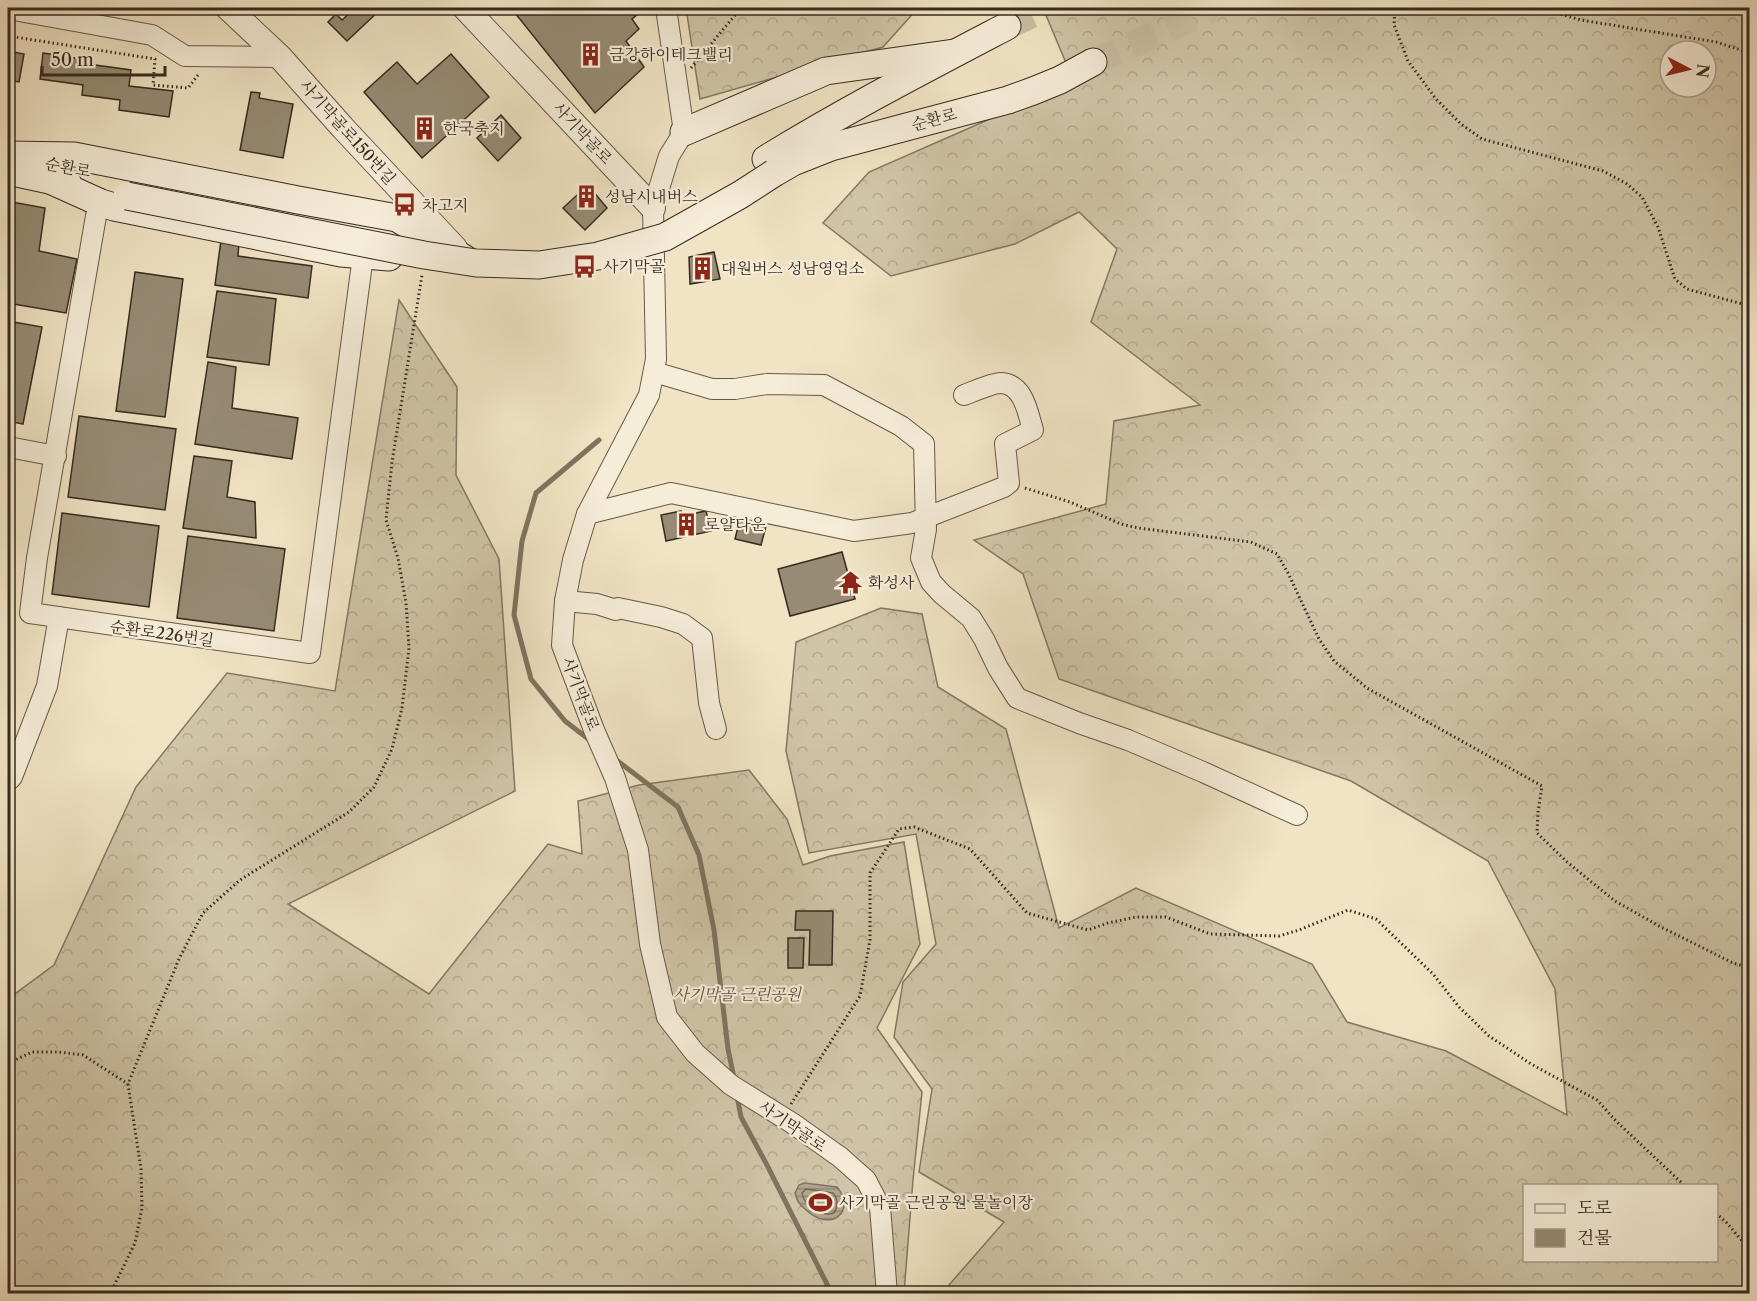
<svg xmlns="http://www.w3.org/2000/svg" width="1757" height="1301" font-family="'Libre Caslon Text','Noto Serif KR',serif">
	<defs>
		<pattern id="forest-crowns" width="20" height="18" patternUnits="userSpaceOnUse" patternTransform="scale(1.5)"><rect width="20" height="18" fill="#d1c5a9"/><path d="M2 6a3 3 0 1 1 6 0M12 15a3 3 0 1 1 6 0" fill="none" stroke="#b4a991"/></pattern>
		<pattern id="water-rules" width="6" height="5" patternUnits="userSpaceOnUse" patternTransform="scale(1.5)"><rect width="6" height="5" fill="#b1a58c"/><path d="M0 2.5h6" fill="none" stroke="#918772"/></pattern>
	</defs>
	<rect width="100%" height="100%" fill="#f1e4c5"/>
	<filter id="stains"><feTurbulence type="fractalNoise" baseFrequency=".00333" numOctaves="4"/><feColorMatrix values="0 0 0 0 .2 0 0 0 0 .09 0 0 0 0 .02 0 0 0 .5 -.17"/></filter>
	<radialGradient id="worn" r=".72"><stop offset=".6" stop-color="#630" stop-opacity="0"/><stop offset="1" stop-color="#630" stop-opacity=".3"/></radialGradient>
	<g fill="url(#forest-crowns)" stroke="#837864" stroke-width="1.5" fill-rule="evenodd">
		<polygon points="686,8 918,8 883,47 700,99"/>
		<path d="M1043,8H1749V1293H942L1004,1222L919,1172L932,1089L894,1037L903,982L936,944L916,834L809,853L786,751L796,642L881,608L922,614L938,687L1006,729L1059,928L1136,888L1312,964L1347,1022L1446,1051L1567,1115L1555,989L1488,861L1351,781L1059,679L1023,574L974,540L1106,504L1114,421L1200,405L1091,322L1117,249L1079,212L1015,244L891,276L823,223L869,172L1074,82ZM1670,51H1706V87H1670ZM1524,1186H1716V1260H1524Z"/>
		<polygon points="399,300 457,387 456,475 499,559 515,791 288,904 429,994 548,844 582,854 578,801 639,785 749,770 787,819 803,865 830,856 904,842 920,944 877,1028 922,1092 913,1180 904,1293 8,1293 8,999 54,965 136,787 227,673 335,691"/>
	</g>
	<path fill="url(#water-rules)" stroke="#7f7460" stroke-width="1.5" d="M804,1183L837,1187C857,1211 831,1234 805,1209C799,1204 797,1201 795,1193L799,1185Z"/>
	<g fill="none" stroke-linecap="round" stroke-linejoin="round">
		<path stroke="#736855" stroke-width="1.5" d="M806,1189L833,1193C838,1198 838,1207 834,1213C821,1217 804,1206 802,1193Z"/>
		<g stroke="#7f7460" stroke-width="5">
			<polyline points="591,741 565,721 531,679 514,615 522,541 536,493 599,440"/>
			<polyline points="615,759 678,807 699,855 714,930 728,1049 734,1078"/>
			<polyline points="737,1096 741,1117 767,1165 832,1294"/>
		</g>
	</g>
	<g fill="#978b75" stroke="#352b1e" stroke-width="1.5">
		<polygon points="355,8 382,8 347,41 328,22 336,14 342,20"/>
		<polygon points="511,8 642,8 643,10 632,19 639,29 626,41 644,67 595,113"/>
		<polygon points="8,51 24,54 19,82 8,80"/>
		<polygon points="43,53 81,59 81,63 131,70 129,86 173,91 169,117 119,110 120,100 82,95 83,85 40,79"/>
		<polygon points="451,54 489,97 422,158 364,92 397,62 417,84"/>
		<polygon points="251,92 260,93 259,98 293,104 283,158 240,150"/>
		<polygon points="501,115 521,138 498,161 477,138"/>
		<polygon points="588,185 607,208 585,230 563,208"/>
		<polygon points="12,202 45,208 39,251 77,259 66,313 8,303 8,228"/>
		<polygon points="221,240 239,242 238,256 312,266 308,298 215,285"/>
		<polygon points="714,252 720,279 690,284 689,257"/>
		<polygon points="135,272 183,279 165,417 116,411"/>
		<polygon points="217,291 276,299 269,365 207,357"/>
		<polygon points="8,321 42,327 23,424 8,421"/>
		<polygon points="208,362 236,367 232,408 298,418 292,459 195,444"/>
		<polygon points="79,416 176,429 165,510 68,497"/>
		<polygon points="194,456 232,461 227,497 255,502 256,538 183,528"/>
		<polygon points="681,511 681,516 706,511 711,531 666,541 661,515"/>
		<polygon points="62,513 159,526 149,607 52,594"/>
		<polygon points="740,519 766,526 761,545 735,539"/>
		<polygon points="188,536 285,549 274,631 177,618"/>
		<polygon points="842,552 855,599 790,616 778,569"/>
		<polygon points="796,911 833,911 832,965 809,965 810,930 795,930"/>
		<polygon points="788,938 804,938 803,968 788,968"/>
	</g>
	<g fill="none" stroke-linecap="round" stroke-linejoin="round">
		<g stroke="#cbbfa4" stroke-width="27" stroke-dasharray="27 14" stroke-linecap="butt">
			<polyline points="1007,26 1046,8"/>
			<polyline points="1093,62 1214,8"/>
		</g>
		<defs>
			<g id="minor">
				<polyline points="666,8 684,132 669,156 653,208 656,359 649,395 587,514 573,560 565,601 562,645 594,730 615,778 638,850 650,944 667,1017 695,1053 731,1085 792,1123 840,1157 866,1180 880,1207 887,1294"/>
				<polyline points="8,9 152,35 185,56 280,57"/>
				<polyline points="101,203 96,216 37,558 30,613 310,653 363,256"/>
				<polyline points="654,372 712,389 735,389 767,384 824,385 901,426 924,444 926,529 921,558 931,582 942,594 971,618 984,639 998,668 1017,698 1079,723 1128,740 1203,772 1297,815"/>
				<polyline points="8,447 56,456"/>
				<path d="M587,514L671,493L854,531L912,523L1004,487L1009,483L1005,444L1033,430C1028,414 1024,383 1000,383C993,383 972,392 964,395"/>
				<polyline points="565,601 597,604 616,610 618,608 661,617 683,624 702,638 709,703 716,729"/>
				<polyline points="8,781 12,777 47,686 59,617"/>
			</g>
			<g id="tertiary">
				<polyline points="228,8 280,57 343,128 455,248"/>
				<polyline points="465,8 653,208"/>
			</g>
			<g id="secondary">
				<polyline points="684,132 826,71 954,53"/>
				<polyline points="8,155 74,156 298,200 397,218 465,259"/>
				<path d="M766,159C844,111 925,69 1007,26"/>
				<polyline points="8,171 68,184"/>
				<polyline points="774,173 793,162 831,147 1008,100 1033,91 1060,80 1093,62"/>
				<polyline points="50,180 101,203 114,207 341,253 389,257"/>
			</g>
		</defs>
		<use href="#minor" stroke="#645948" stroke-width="22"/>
		<use href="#tertiary" stroke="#645948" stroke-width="26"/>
		<use href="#secondary" stroke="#352b1e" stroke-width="29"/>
		<g stroke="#352b1e" stroke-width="3" stroke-dasharray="1.5 3" stroke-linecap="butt">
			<polyline points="1395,8 1394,25 1408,61 1436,99 1461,124 1482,139 1603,171 1627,184 1642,197 1658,227 1675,279 1687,289 1750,306"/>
			<polyline points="1549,8 1560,14 1581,20 1716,42 1741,50 1750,55"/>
			<polyline points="8,36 155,59 153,85 188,88 198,75"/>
			<polyline points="691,68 741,8"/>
			<polyline points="1025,488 1070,502 1121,524 1138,528 1251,542 1277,554 1288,573 1319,639 1334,661 1367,688 1542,786 1538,812 1537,833 1567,862 1615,901 1659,926 1733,963 1750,968"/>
			<polyline points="8,1061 11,1062 32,1052 59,1052 83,1055 128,1084"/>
			<polyline points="791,1104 860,996 870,940 870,873 899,829 914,827 970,849 1027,913 1088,930 1108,923 1136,917 1166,917 1210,934 1279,936 1299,930 1348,910 1376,919 1433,974 1459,1007 1489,1036 1531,1064 1597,1100 1616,1121 1685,1186"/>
			<polyline points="1716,1213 1726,1222 1750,1250"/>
			<polyline points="110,1294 135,1243 142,1208 141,1169 128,1084 179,959 203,913 240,880 349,812 374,787 392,749 402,708 409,648 406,603 398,558 386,520 392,462 422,275"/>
		</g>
		<use href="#minor" stroke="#f6edd9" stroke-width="20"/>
		<use href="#tertiary" stroke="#f6edd9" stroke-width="24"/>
		<use href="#secondary" stroke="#f6edd9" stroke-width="27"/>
		<defs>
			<polyline id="secondary-bridge" points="127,196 424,255 476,263 539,265 598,256 665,237 740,195 774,173"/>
		</defs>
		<use href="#secondary-bridge" stroke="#352b1e" stroke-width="29" stroke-linecap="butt"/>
		<use href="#secondary-bridge" stroke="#f6edd9" stroke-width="27"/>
	</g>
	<defs>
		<symbol id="building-bare" viewBox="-9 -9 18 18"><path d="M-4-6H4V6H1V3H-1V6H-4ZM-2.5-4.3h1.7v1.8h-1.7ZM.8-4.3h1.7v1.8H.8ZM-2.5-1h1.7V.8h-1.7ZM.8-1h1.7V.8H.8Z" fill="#8f2418" stroke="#f6edd9" stroke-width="2.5" paint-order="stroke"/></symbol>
		<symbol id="bus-bare" viewBox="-9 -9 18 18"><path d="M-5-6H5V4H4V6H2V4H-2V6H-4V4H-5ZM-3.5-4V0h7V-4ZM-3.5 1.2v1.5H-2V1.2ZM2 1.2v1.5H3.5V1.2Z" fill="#8f2418" stroke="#f6edd9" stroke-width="2.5" paint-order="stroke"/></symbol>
		<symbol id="temple-bare" viewBox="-9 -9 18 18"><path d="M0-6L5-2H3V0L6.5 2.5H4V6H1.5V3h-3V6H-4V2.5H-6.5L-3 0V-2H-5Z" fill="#8f2418" stroke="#f6edd9" stroke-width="2.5" paint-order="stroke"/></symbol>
		<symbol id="stadium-bare" viewBox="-9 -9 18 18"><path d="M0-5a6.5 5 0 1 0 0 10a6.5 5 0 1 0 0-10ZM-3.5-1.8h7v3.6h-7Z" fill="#8f2418" stroke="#f6edd9" stroke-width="2.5" paint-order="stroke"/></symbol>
	</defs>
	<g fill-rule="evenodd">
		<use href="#building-bare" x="574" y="38" width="33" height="33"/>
		<use href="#building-bare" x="408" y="112" width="33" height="33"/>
		<use href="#building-bare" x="570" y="180" width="33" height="33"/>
		<use href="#bus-bare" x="388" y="188" width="33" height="33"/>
		<use href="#bus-bare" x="568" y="250" width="33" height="33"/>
		<use href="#building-bare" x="686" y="252" width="33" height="33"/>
		<use href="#building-bare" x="670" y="508" width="33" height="33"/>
		<use href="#temple-bare" x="834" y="566" width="33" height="33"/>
		<use href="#stadium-bare" x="804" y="1186" width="33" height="33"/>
	</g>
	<g text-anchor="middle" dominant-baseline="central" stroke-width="4.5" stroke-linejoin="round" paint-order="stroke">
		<g font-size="16" fill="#352b1e" stroke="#f6edd9" text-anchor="start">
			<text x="609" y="54">금강하이테크밸리</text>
			<text x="443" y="128">한국축지</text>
			<text x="605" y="196">성남시내버스</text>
			<text x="422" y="205">차고지</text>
			<text x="603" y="266">사기막골</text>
			<text x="721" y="268">대원버스 성남영업소</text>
			<text x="704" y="524">로얄타운</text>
			<text x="868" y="582">화성사</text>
			<text x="839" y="1202">사기막골 근린공원 물놀이장</text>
		</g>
		<g font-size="16" fill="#352b1e" stroke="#f6edd9">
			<text transform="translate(934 119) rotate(-15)">순환로</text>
			<text transform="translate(348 132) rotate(48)">사기막골로150번길</text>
			<text transform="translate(583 133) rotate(47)">사기막골로</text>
			<text transform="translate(68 167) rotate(11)">순환로</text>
			<text transform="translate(162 633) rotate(8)">순환로226번길</text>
			<text transform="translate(581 694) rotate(69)">사기막골로</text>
			<text transform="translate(793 1126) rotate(34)">사기막골로</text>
		</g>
		<g font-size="16" font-style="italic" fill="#5c5241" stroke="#f6edd9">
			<text x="737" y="994">사기막골 근린공원</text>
		</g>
	</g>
	<rect width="1757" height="1301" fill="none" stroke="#f1e4c5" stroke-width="30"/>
	<rect x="9" y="9" width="1739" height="1283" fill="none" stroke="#352b1e" stroke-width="3"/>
	<rect x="15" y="15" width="1727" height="1271" fill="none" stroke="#352b1e" stroke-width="1.5"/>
	<rect x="1523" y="1184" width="195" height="78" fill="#f6edd9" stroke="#a99f8e" stroke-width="1.5"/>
	<rect x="1535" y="1204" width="30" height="9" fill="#f6edd9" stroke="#a99f8e" stroke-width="1.5"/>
	<text x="1577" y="1214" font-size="18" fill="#352b1e">도로</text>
	<rect x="1535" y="1229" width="30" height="18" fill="#978b75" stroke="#a99f8e" stroke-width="1.5"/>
	<text x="1577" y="1244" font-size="18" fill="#352b1e">건물</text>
	<g transform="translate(1688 69) rotate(97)"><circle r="28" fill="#f6edd9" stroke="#a99f8e" stroke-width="1.5"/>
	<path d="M0-4.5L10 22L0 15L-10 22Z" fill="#8f2418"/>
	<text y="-9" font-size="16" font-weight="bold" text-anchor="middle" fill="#352b1e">N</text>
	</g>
	<path d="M42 66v9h123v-9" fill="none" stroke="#352b1e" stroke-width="3"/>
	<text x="51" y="66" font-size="18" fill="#352b1e" stroke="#f6edd9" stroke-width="4.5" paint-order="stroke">50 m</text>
	<rect width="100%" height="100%" filter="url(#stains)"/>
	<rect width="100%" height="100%" fill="url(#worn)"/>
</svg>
